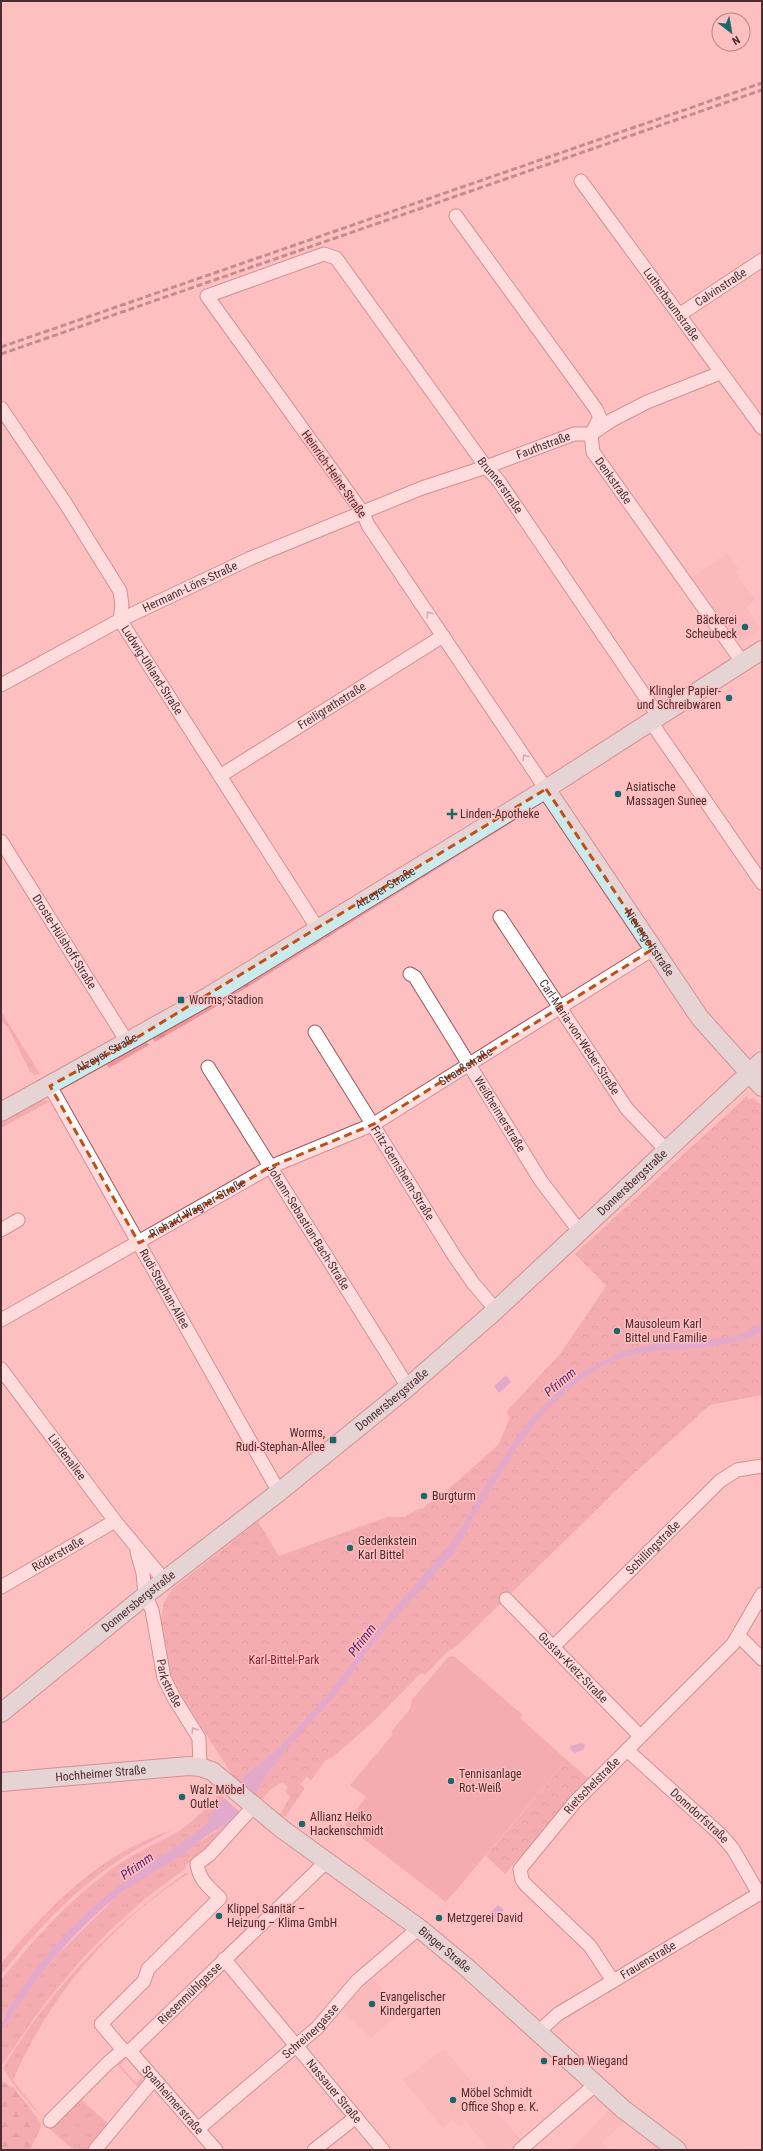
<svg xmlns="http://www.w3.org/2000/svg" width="763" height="2151" font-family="'Roboto Condensed',sans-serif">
	<defs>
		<pattern id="grass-tufts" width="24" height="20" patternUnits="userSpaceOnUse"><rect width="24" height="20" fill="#ec969b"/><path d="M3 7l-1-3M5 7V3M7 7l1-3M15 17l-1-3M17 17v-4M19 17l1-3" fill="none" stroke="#c17b7f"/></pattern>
		<pattern id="forest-firs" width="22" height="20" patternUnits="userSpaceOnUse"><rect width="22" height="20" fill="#ec969b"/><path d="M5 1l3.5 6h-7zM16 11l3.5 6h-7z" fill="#c17b7f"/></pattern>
		<pattern id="park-crowns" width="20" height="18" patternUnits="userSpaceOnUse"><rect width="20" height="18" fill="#ec969b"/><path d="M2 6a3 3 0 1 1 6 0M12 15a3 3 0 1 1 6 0" fill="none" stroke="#c17b7f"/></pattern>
	</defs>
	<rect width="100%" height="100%" fill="#febfc1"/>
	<g fill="#f6b1b4">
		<polygon points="727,553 739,569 735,572 755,600 746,607 761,629 739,642 692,577"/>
		<polygon points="371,1977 403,2011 371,2038 342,2010"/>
		<polygon points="444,2049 520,2139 508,2150 489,2150 466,2121 460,2127 452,2120 443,2128 403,2080"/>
		<polygon points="610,2109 624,2121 602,2143 609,2150 570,2150"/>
	</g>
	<g fill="url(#grass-tufts)">
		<polygon points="529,808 530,811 217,1006 155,1042 152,1037"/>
		<polygon points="1,1011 40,1074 35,1075 30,1072 8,1027 1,1021"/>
		<polygon points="146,1041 149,1045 109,1068 106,1064"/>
		<polygon points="734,1097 736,1099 634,1194 632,1192"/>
		<polygon points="46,1100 49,1102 1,1128 1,1123 40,1101"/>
		<polygon points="624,1201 625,1203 560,1264 558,1262"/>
		<path d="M220,1794L225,1798C219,1806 213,1817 208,1823C183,1850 138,1870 109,1894C66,1930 31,1974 1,2021V1980C34,1939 70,1899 113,1868C133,1854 153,1845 174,1834C192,1824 206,1807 220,1794Z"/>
		<polygon points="226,1825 229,1826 206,1851 186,1865 185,1869 147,1897 110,1930 80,1961 45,2003 1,2066 1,2032 21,2000 55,1957 114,1899 139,1880"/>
		<path d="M172,1830C156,1839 140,1847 124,1857C77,1887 35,1931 1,1975L2,1962C51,1905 99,1854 172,1830Z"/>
		<path d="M186,1873H189C111,1923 50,1995 13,2080L44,2120C30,2103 13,2087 3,2068C49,1992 113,1923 186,1873Z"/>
		<polygon points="125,2059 126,2060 120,2065 136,2083 142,2078 143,2080 139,2089 115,2062"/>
		<polygon points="78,2097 110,2125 89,2150 74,2150 48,2128"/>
	</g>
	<polygon fill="url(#forest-firs)" points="1,2081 14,2088 41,2123 41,2127 30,2150 1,2150"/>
	<g fill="url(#park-crowns)">
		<polygon points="747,1096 748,1099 754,1098 762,1106 762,1395 710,1405 628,1479 458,1645 446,1653 425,1675 421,1673 373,1722 333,1757 326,1760 311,1780 306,1777 300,1785 305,1788 286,1816 279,1816 290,1797 285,1791 288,1787 282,1782 269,1791 260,1802 233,1776 175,1686 169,1668 162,1640 161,1620 164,1602 173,1588 258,1521 279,1556 387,1517 404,1517 419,1509 424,1508 427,1504 436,1500 498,1445 510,1418 506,1412 560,1354 606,1286 575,1254"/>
		<polygon points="567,1760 589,1779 505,1874 486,1856"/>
	</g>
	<polygon fill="#ec969b" points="454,1656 523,1715 520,1718 567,1760 446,1902 345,1825 366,1797 350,1785 393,1734 391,1732 410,1709 412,1700 448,1657"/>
	<g fill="#c18ed5">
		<path d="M762,1323V1332C711,1359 648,1338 598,1369C535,1406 511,1458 474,1517C466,1531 460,1545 450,1557C430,1581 407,1603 387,1627C367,1651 350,1678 329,1702C304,1732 273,1759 255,1795L256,1798L229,1826C219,1824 196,1845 186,1852C163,1868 137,1880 115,1898C69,1935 32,1983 1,2032C1,2017 10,2007 18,1994C45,1952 83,1913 122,1883C150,1862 180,1845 207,1824L212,1811L240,1780L281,1746L328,1694L397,1605L447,1548L464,1524L489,1480L514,1441L528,1422L559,1390L584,1371L623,1351L656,1343L726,1338L742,1334Z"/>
		<polygon points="506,1375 511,1382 499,1393 494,1386"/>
		<polygon points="582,1743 585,1745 583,1750 575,1753 571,1750 570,1746"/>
		<polygon points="498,1905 504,1910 494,1920 488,1915"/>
	</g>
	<polygon fill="#febfc1" points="236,1781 257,1800 243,1815 223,1797"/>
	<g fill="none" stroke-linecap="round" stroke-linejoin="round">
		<defs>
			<g id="street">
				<path id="s1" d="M581,181L762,428"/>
				<path id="s2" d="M456,216L596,409L600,418L591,434L593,452L743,663"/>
				<path id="s3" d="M679,315L762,260"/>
				<path id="s4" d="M1,408L64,501L120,591L122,605L120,620L318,929"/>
				<path id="s5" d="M1,685L120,620L251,558L422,488L486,467L574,434H591L612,420L647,402L720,373"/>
				<polyline points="651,722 762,883"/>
				<path id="s6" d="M220,776L443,636"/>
				<path id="s7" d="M546,789L368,525L363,513L207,296L324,254L336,258L486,467L498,480L659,717"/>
				<path id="s8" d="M1,841L128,1043"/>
				<path id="s9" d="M500,917L627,1109L667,1151"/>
				<path id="s10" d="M410,974L415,977L541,1181L580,1232"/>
				<path id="s11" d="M315,1032L455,1257L473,1283L496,1310"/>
				<path id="s12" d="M208,1067L408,1387"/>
				<path id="s13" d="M50,1086L279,1492"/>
				<polyline points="1,1230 18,1220"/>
				<path id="s14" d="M1,1320L270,1167L374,1124L653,949"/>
				<path id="s15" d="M1,1369L115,1521L164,1580"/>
				<path id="s16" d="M137,1552L143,1573L145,1595L152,1610L164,1678L174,1698L199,1738L200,1767"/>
				<path id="s17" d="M1,1587L115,1521"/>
				<path id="s18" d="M506,1599L640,1736"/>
				<polyline points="739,1636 762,1659"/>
				<path id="s19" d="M553,1647L720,1481L737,1470L762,1466"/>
				<path id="s20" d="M627,1750L721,1835L733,1849L759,1894"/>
				<path id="s21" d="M224,1959L383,2150"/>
				<path id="s22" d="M613,1981L590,1946L526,1885L522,1880L520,1869L575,1802L733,1644L762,1594"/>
				<path id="s23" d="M538,2032L558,2014L762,1892"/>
				<path d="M123,2050L101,2024L144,1981L148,1969L220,1898C209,1887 199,1880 197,1864L210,1854L253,1807"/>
				<path id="s24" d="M130,2051L216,2150"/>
				<path id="s25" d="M50,2121L108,2063L123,2050L130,2051L327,1861"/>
				<path id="s26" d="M198,2129L317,2028L357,1981L419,1928"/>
				<polyline points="95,2150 154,2079"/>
				<polyline points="314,2150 356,2117"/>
				<polyline points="520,2150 596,2084"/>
			</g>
			<g id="secondary">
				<path id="s27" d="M546,789L700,1018L762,1087"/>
				<path id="s28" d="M1,1112L209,996L546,789L762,650"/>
				<path id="s29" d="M1,1713L152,1590L279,1492L408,1387L496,1310L762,1061"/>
				<path id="s30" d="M1,1782L189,1766L200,1767L212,1771L282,1829L419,1928L466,1967L623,2109L677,2150"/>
			</g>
		</defs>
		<use href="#street" stroke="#9c575c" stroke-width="15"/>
		<use href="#secondary" stroke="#9c575c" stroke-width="20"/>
		<use href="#street" stroke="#fff" stroke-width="13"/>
		<use href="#secondary" stroke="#cbeaeb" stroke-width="18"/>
		<g stroke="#785153" stroke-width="3" stroke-dasharray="6 3" stroke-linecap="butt">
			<polyline points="1,347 762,83"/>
			<polyline points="1,354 762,90"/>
		</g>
	</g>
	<defs><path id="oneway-chevron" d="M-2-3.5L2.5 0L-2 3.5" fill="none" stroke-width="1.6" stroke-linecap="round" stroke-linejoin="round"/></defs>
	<g stroke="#a69697">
		<use href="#oneway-chevron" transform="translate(429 614) rotate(-124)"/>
		<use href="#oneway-chevron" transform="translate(525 757) rotate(-124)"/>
		<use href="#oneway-chevron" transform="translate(194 1730) rotate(-123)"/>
	</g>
	<path d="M0 0H763V2151H0ZM546,789L653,949L374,1124L270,1167L139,1243L50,1086L128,1043Z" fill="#febfc1" fill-opacity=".55" fill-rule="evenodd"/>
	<path fill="none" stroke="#c14e15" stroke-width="3" stroke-dasharray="8 5" stroke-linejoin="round" d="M546,789L653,949L374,1124L270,1167L139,1243L50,1086L128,1043Z"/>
	<g fill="#1a6869" stroke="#febfc1" stroke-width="1.5">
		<circle cx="745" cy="627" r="4"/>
		<circle cx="729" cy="698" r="4"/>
		<circle cx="618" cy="794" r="4"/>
		<path d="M450 808h4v4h4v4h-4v4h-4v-4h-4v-4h4z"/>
		<rect x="177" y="996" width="8" height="8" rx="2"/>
		<circle cx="617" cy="1331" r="4"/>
		<rect x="329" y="1436" width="8" height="8" rx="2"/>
		<circle cx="424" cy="1496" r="4"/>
		<circle cx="350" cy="1548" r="4"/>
		<circle cx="451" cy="1781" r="4"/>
		<circle cx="182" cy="1797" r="4"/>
		<circle cx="302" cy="1824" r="4"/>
		<circle cx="219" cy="1916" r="4"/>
		<circle cx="439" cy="1918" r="4"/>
		<circle cx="372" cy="2004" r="4"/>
		<circle cx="544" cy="2061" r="4"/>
		<circle cx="453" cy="2100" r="4"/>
	</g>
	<g text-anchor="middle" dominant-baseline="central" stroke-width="3" stroke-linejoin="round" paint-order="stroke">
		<g font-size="12" fill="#4c2d2f" stroke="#febfc1">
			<text stroke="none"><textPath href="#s3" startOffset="50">Calvinstraße</textPath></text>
			<text stroke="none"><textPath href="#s1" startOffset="153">Lutherbaumstraße</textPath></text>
			<text stroke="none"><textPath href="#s5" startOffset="594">Fauthstraße</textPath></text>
			<text transform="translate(334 474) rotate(55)">Heinrich-Heine-Straße</text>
			<text stroke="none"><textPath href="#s2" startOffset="320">Denkstraße</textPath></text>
			<text stroke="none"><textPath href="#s7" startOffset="1016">Brunnerstraße</textPath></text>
			<text stroke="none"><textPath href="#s5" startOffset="213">Hermann-Löns-Straße</textPath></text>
			<text stroke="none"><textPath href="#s4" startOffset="307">Ludwig-Uhland-Straße</textPath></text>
			<text stroke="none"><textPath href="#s6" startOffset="132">Freiligrathstraße</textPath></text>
			<text stroke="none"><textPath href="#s28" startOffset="445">Alzeyer Straße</textPath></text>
			<text stroke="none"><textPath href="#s8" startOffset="119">Droste-Hülshoff-Straße</textPath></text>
			<text stroke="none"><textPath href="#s27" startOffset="185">Nievergoltstraße</textPath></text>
			<text stroke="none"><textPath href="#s9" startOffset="144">Carl-Maria-von-Weber-Straße</textPath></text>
			<text stroke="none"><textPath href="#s28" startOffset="121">Alzeyer Straße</textPath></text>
			<text stroke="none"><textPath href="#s14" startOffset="530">Straußstraße</textPath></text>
			<text stroke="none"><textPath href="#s10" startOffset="167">Weißheimerstraße</textPath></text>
			<text stroke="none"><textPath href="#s11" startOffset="166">Fritz-Gernsheim-Straße</textPath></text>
			<text stroke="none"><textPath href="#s29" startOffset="825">Donnersbergstraße</textPath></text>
			<text stroke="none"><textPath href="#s14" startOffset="226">Richard-Wagner-Straße</textPath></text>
			<text stroke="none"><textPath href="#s12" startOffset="189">Johann-Sebastian-Bach-Straße</textPath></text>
			<text stroke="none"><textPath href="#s13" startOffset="233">Rudi-Stephan-Allee</textPath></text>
			<text stroke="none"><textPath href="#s29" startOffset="501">Donnersbergstraße</textPath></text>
			<text stroke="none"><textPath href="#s15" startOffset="110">Lindenallee</textPath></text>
			<text stroke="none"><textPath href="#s19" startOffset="141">Schillingstraße</textPath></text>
			<text stroke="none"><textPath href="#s17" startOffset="66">Röderstraße</textPath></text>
			<text stroke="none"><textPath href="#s29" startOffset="177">Donnersbergstraße</textPath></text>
			<text stroke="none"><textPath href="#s18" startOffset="96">Gustav-Kietz-Straße</textPath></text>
			<text stroke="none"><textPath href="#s16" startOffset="136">Parkstraße</textPath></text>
			<text stroke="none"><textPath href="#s30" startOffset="100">Hochheimer Straße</textPath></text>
			<text stroke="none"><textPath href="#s22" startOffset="258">Rietschelstraße</textPath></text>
			<text stroke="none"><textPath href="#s20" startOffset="98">Donndorfstraße</textPath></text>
			<text stroke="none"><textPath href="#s30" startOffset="506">Binger Straße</textPath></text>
			<text stroke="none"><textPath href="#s23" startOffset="132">Frauenstraße</textPath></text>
			<text stroke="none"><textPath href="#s25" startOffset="192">Riesenmühlgasse</textPath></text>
			<text stroke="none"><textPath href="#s26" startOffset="149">Schreinergasse</textPath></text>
			<text stroke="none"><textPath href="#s21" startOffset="172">Nassauer Straße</textPath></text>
			<text stroke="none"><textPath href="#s24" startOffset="65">Spanheimerstraße</textPath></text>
		</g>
		<g font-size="12" fill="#4c2d2f" stroke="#febfc1" text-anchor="start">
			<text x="737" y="620" text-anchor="end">Bäckerei<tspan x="737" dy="14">Scheubeck</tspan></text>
			<text x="721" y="691" text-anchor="end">Klingler Papier-<tspan x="721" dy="14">und Schreibwaren</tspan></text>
			<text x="626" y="787">Asiatische<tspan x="626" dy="14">Massagen Sunee</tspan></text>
			<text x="460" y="814">Linden-Apotheke</text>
			<text x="189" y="1000">Worms, Stadion</text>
			<text x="625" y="1324">Mausoleum Karl<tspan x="625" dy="14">Bittel und Familie</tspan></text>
			<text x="325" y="1433" text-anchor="end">Worms,<tspan x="325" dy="14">Rudi-Stephan-Allee</tspan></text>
			<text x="432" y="1496">Burgturm</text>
			<text x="358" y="1541">Gedenkstein<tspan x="358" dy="14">Karl Bittel</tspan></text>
			<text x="459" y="1774">Tennisanlage<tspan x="459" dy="14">Rot-Weiß</tspan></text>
			<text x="190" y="1790">Walz Möbel<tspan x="190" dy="14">Outlet</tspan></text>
			<text x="310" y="1817">Allianz Heiko<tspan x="310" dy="14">Hackenschmidt</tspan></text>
			<text x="227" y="1909">Klippel Sanitär –<tspan x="227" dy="14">Heizung – Klima GmbH</tspan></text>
			<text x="447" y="1918">Metzgerei David</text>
			<text x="380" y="1997">Evangelischer<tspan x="380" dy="14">Kindergarten</tspan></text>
			<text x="552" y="2061">Farben Wiegand</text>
			<text x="461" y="2093">Möbel Schmidt<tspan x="461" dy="14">Office Shop e. K.</tspan></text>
		</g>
		<g font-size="12" fill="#8d1f33" stroke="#febfc1">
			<text x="284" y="1660">Karl-Bittel-Park</text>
		</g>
		<g font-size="13" font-style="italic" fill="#5d1e72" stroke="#febfc1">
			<text transform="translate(560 1382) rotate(-40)">Pfrimm</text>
			<text transform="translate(362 1640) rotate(-53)">Pfrimm</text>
			<text transform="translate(137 1866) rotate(-35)">Pfrimm</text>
		</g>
	</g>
	<rect width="763" height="2151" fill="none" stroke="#4c2d2f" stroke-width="4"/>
	<g transform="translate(731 32) rotate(149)"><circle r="19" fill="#febfc1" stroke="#b78587"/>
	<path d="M0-3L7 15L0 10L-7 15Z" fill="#1a6869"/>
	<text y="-6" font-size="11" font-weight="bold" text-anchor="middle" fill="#4c2d2f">N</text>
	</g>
</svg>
